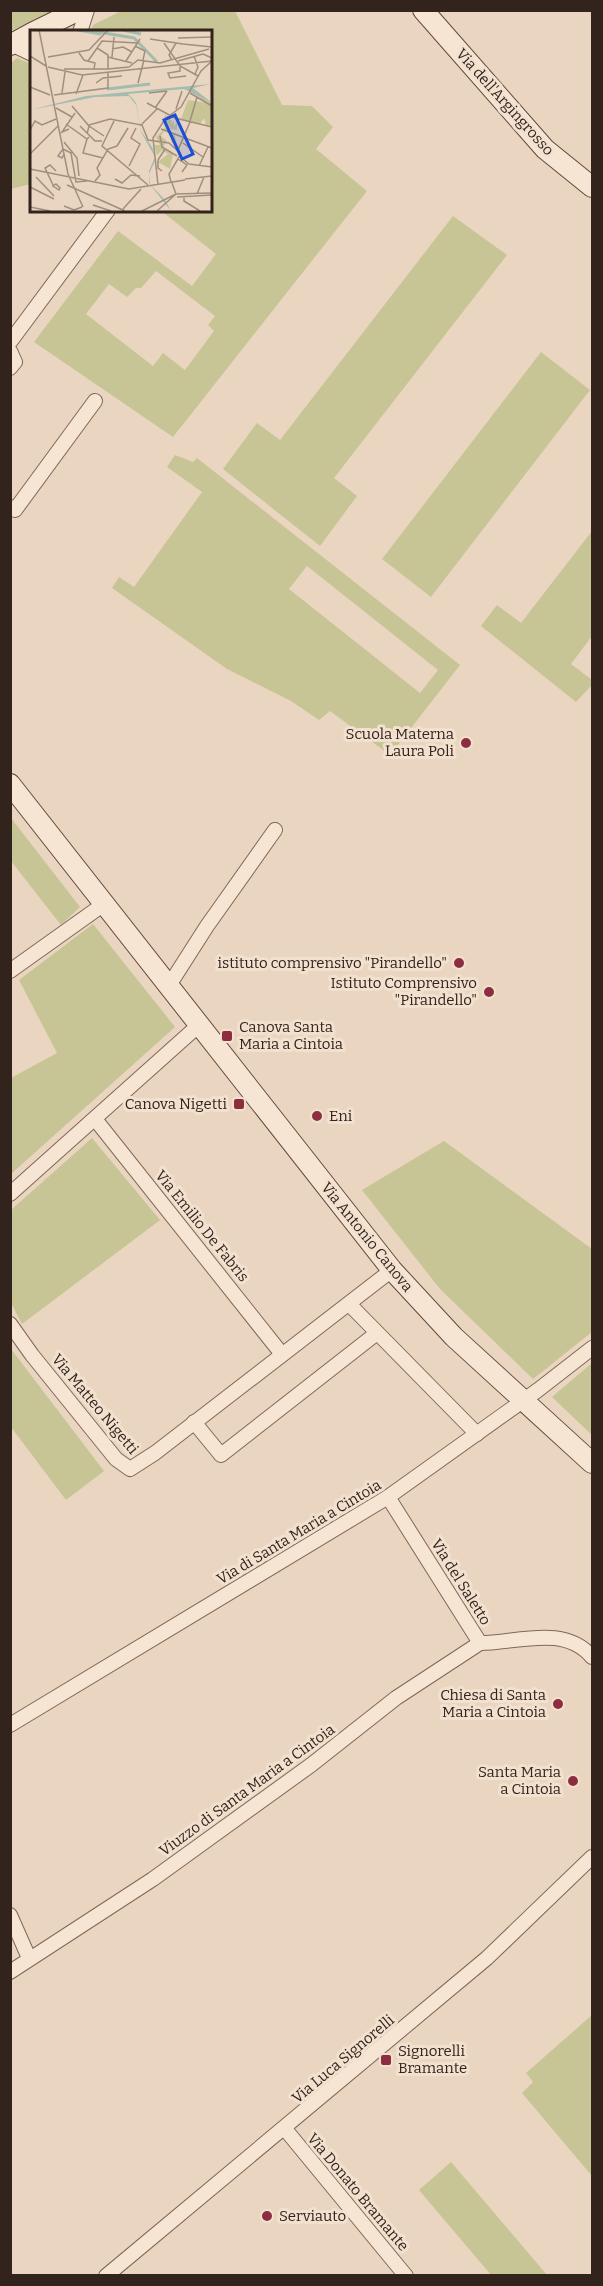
<svg xmlns="http://www.w3.org/2000/svg" width="603" height="2286" font-family="Bitter,serif">
	<rect width="100%" height="100%" fill="#ead6c0"/>
	<g fill="#c7c495" fill-rule="evenodd">
		<polygon points="13,11 13,10 53,11 11,31 11,12"/>
		<path d="M121,11H235L282,105L312,106L333,127L316,149L367,191L173,437L34,342L118,231L192,286L216,254L160,210H210V32L91,31L93,25ZM156,271L215,316L208,325L214,331L185,370L163,353L153,366L86,314L109,284L127,297L136,288H141Z"/>
		<polygon points="17,58 31,64 31,184 11,189 11,63"/>
		<polygon points="453,216 507,255 334,478 357,496 320,546 223,469 257,423 280,440"/>
		<polygon points="541,352 590,390 431,597 382,559"/>
		<path d="M175,455L193,462L197,458L460,665L390,755L330,711L319,720L291,701L227,669L112,588L119,577L134,587L202,492L167,467ZM307,566L438,670L420,693L289,589Z"/>
		<polygon points="592,531 592,636 571,664 592,680 592,685 576,702 481,626 497,605 521,623"/>
		<polygon points="11,818 80,907 61,925 11,861"/>
		<polygon points="93,924 175,1027 11,1174 11,1078 57,1053 19,980"/>
		<polygon points="92,1138 160,1220 22,1324 11,1303 11,1210"/>
		<polygon points="444,1141 592,1249 592,1332 533,1379 440,1289 362,1190"/>
		<polygon points="11,1349 104,1471 66,1500 11,1427"/>
		<polygon points="592,1363 592,1435 552,1397"/>
		<polygon points="592,2015 592,2176 522,2093 533,2082 526,2073"/>
		<polygon points="451,2162 547,2275 491,2275 419,2190"/>
	</g>
	<g fill="none" stroke-linecap="round" stroke-linejoin="round">
		<defs>
			<g id="street">
				<polyline points="80,32 87,10"/>
				<polyline points="11,44 32,54"/>
				<polyline points="10,342 108,210"/>
				<polyline points="10,351 15,362 10,368"/>
				<polyline points="10,507 15,510 95,401"/>
				<polyline points="10,971 104,904"/>
				<polyline points="168,987 207,926 275,830"/>
				<polyline points="95,1119 281,1353"/>
				<polyline points="10,1194 199,1025"/>
				<polyline points="350,1305 477,1434"/>
				<polyline points="10,1324 32,1355 116,1459 130,1469 155,1453 392,1270"/>
				<polyline points="194,1422 221,1455 377,1333"/>
				<polyline points="388,1497 480,1643"/>
				<path d="M480,1643C517,1643 564,1624 592,1657"/>
				<polyline points="10,1725 388,1497 538,1390 592,1348"/>
				<polyline points="10,1915 29,1958"/>
				<polyline points="10,1972 153,1879 311,1765 396,1698 480,1643"/>
				<polyline points="285,2129 406,2276"/>
				<polyline points="106,2276 487,1958 592,1857"/>
			</g>
			<g id="secondary">
				<polyline points="423,10 545,149 592,187"/>
				<polyline points="34,32 79,10"/>
				<polyline points="10,45 32,33"/>
				<polyline points="10,784 392,1270 454,1337 592,1463"/>
			</g>
		</defs>
		<use href="#street" stroke="#816759" stroke-width="16"/>
		<use href="#secondary" stroke="#63493d" stroke-width="22"/>
		<use href="#street" stroke="#f6e5d2" stroke-width="14"/>
		<use href="#secondary" stroke="#f6e5d2" stroke-width="20"/>
	</g>
	<g fill="#8c2e40" stroke="#f2e1cf" stroke-width="2">
		<circle cx="466" cy="743" r="6"/>
		<circle cx="459" cy="963" r="6"/>
		<circle cx="489" cy="992" r="6"/>
		<rect x="221" y="1030" width="12" height="12" rx="3"/>
		<rect x="233" y="1098" width="12" height="12" rx="3"/>
		<circle cx="317" cy="1116" r="6"/>
		<circle cx="558" cy="1704" r="6"/>
		<circle cx="573" cy="1781" r="6"/>
		<rect x="380" y="2054" width="12" height="12" rx="3"/>
		<circle cx="267" cy="2216" r="6"/>
	</g>
	<g text-anchor="middle" dominant-baseline="central" stroke-width="6" stroke-linejoin="round" paint-order="stroke">
		<g font-size="15" fill="#32231d" stroke="#f2e1cf">
			<text transform="translate(505 102) rotate(48)">Via dell'Argingrosso</text>
			<text transform="translate(202 1226) rotate(51)">Via Emilio De Fabris</text>
			<text transform="translate(367 1237) rotate(51)">Via Antonio Canova</text>
			<text transform="translate(95 1404) rotate(50)">Via Matteo Nigetti</text>
			<text transform="translate(299 1532) rotate(-31)">Via di Santa Maria a Cintoia</text>
			<text transform="translate(461 1582) rotate(58)">Via del Saletto</text>
			<text transform="translate(247 1790) rotate(-36)">Viuzzo di Santa Maria a Cintoia</text>
			<text transform="translate(343 2059) rotate(-40)">Via Luca Signorelli</text>
			<text transform="translate(358 2192) rotate(50)">Via Donato Bramante</text>
		</g>
		<g font-size="15" fill="#32231d" stroke="#f2e1cf" text-anchor="end">
			<text x="454" y="734">Scuola Materna<tspan x="454" dy="17">Laura Poli</tspan></text>
			<text x="447" y="963">istituto comprensivo "Pirandello"</text>
			<text x="477" y="983">Istituto Comprensivo<tspan x="477" dy="17">"Pirandello"</tspan></text>
			<text x="239" y="1027" text-anchor="start">Canova Santa<tspan x="239" dy="17">Maria a Cintoia</tspan></text>
			<text x="227" y="1104">Canova Nigetti</text>
			<text x="329" y="1116" text-anchor="start">Eni</text>
			<text x="546" y="1695">Chiesa di Santa<tspan x="546" dy="17">Maria a Cintoia</tspan></text>
			<text x="561" y="1772">Santa Maria<tspan x="561" dy="17">a Cintoia</tspan></text>
			<text x="398" y="2051" text-anchor="start">Signorelli<tspan x="398" dy="17">Bramante</tspan></text>
			<text x="279" y="2216" text-anchor="start">Serviauto</text>
		</g>
	</g>
	<g transform="translate(30 30)">
		<rect width="182" height="182" fill="#ead6c0"/>
		<path d="M161,61L181,72V96L176,95L174,88L170,94L151,89L158,70L177,73ZM135,84L142,91L141,96L144,90V97L147,92V100L141,99L137,92L134,97L145,106L147,115L141,112L143,105L134,101L131,106L137,111L133,117L143,124L140,139L128,132L138,124L132,120L127,125L124,115H130L126,107L134,99Z" fill="#c7c495"/>
		<path d="M181,54L163,58L181,72L154,59L98,64L102,68L106,73L111,101L122,117L125,125V131L119,144L120,154L135,170L141,181L119,153V141L125,127L111,102L106,75L99,66L65,67L0,80L56,66Z" fill="#a2bcb0"/>
		<path fill="none" stroke="#a2bcb0" stroke-width="3" d="M48,0L71,4M56,0L104,8L127,32M93,0L111,4M77,59L120,54"/>
		<path fill="none" stroke="#a08e7f" stroke-width="1.5" d="M9,0L38,144L53,177M148,8L182,7M120,9L153,14M134,13L150,36L168,46M153,14L182,17M105,16L115,21L113,30M67,18L78,25V39M82,19L93,17L102,22M49,23L54,30L65,33L64,39M0,26L16,36M164,26L168,37L165,44M18,27L59,20L78,0M78,27L102,33M82,27L84,7M142,30L139,25L146,13M58,31L72,11L107,13M96,31L110,9M148,31L173,24L182,28M18,37L52,45L182,31M99,37L108,30L130,33L179,19M150,37V41L138,43L140,48L156,46M34,39H78M78,39L99,37M66,53L73,48L92,46M108,53L114,30M0,57L20,65M32,63L35,42M119,63L137,61M160,63L182,76M46,64L53,45M24,65L78,58V43M117,73L145,88L182,97M42,76L59,96L57,104M26,78L42,87M125,78L137,61M146,79L152,61M84,91L72,116L118,155M160,91L167,67M36,94L57,109L59,107M59,95L80,89L111,95L127,79M112,95L118,110L139,113L150,123M50,96L65,111H72M59,96L74,106M39,99L32,102L45,83M131,99L182,118M0,100L5,91L12,95L26,89M130,106L132,117L147,126M57,109L53,123L73,128M34,112L47,128L49,146M153,113L173,127M87,116L98,98M148,120L160,92M0,124L28,96M34,124L32,128L28,126L33,119L41,123L46,152L57,151M149,126L159,134L182,137M148,129L157,135L152,142M99,136L110,114L101,108L106,98M169,136L178,117M0,139L99,159L155,150M132,141L128,138V130L135,119M6,147L24,166M85,149L92,153L101,145L110,146M155,149L182,146M65,151L70,145L67,138L78,119L87,116M141,152L139,144L149,127M142,153L146,164L182,163M26,154L30,158L29,160L23,156ZM23,155L15,138L20,135L26,141M37,155L95,181M128,155L123,108L135,89L151,77L171,41L182,31M0,157L24,169M167,164L174,147M154,166V171L170,181M147,167L182,165M63,175L81,181M34,176L44,180L52,177M0,177L20,181M93,179L111,159M112,181L146,164L127,181"/>
		<path fill="#1d4ed8" fill-opacity="0.15" stroke="#1d4ed8" stroke-width="3" d="M145,85L163,124L152,129L134,90Z"/>
		<rect width="182" height="182" fill="none" stroke="#32231d" stroke-width="3"/>
	</g>
	<rect width="603" height="2286" fill="none" stroke="#32231d" stroke-width="24"/>
</svg>
